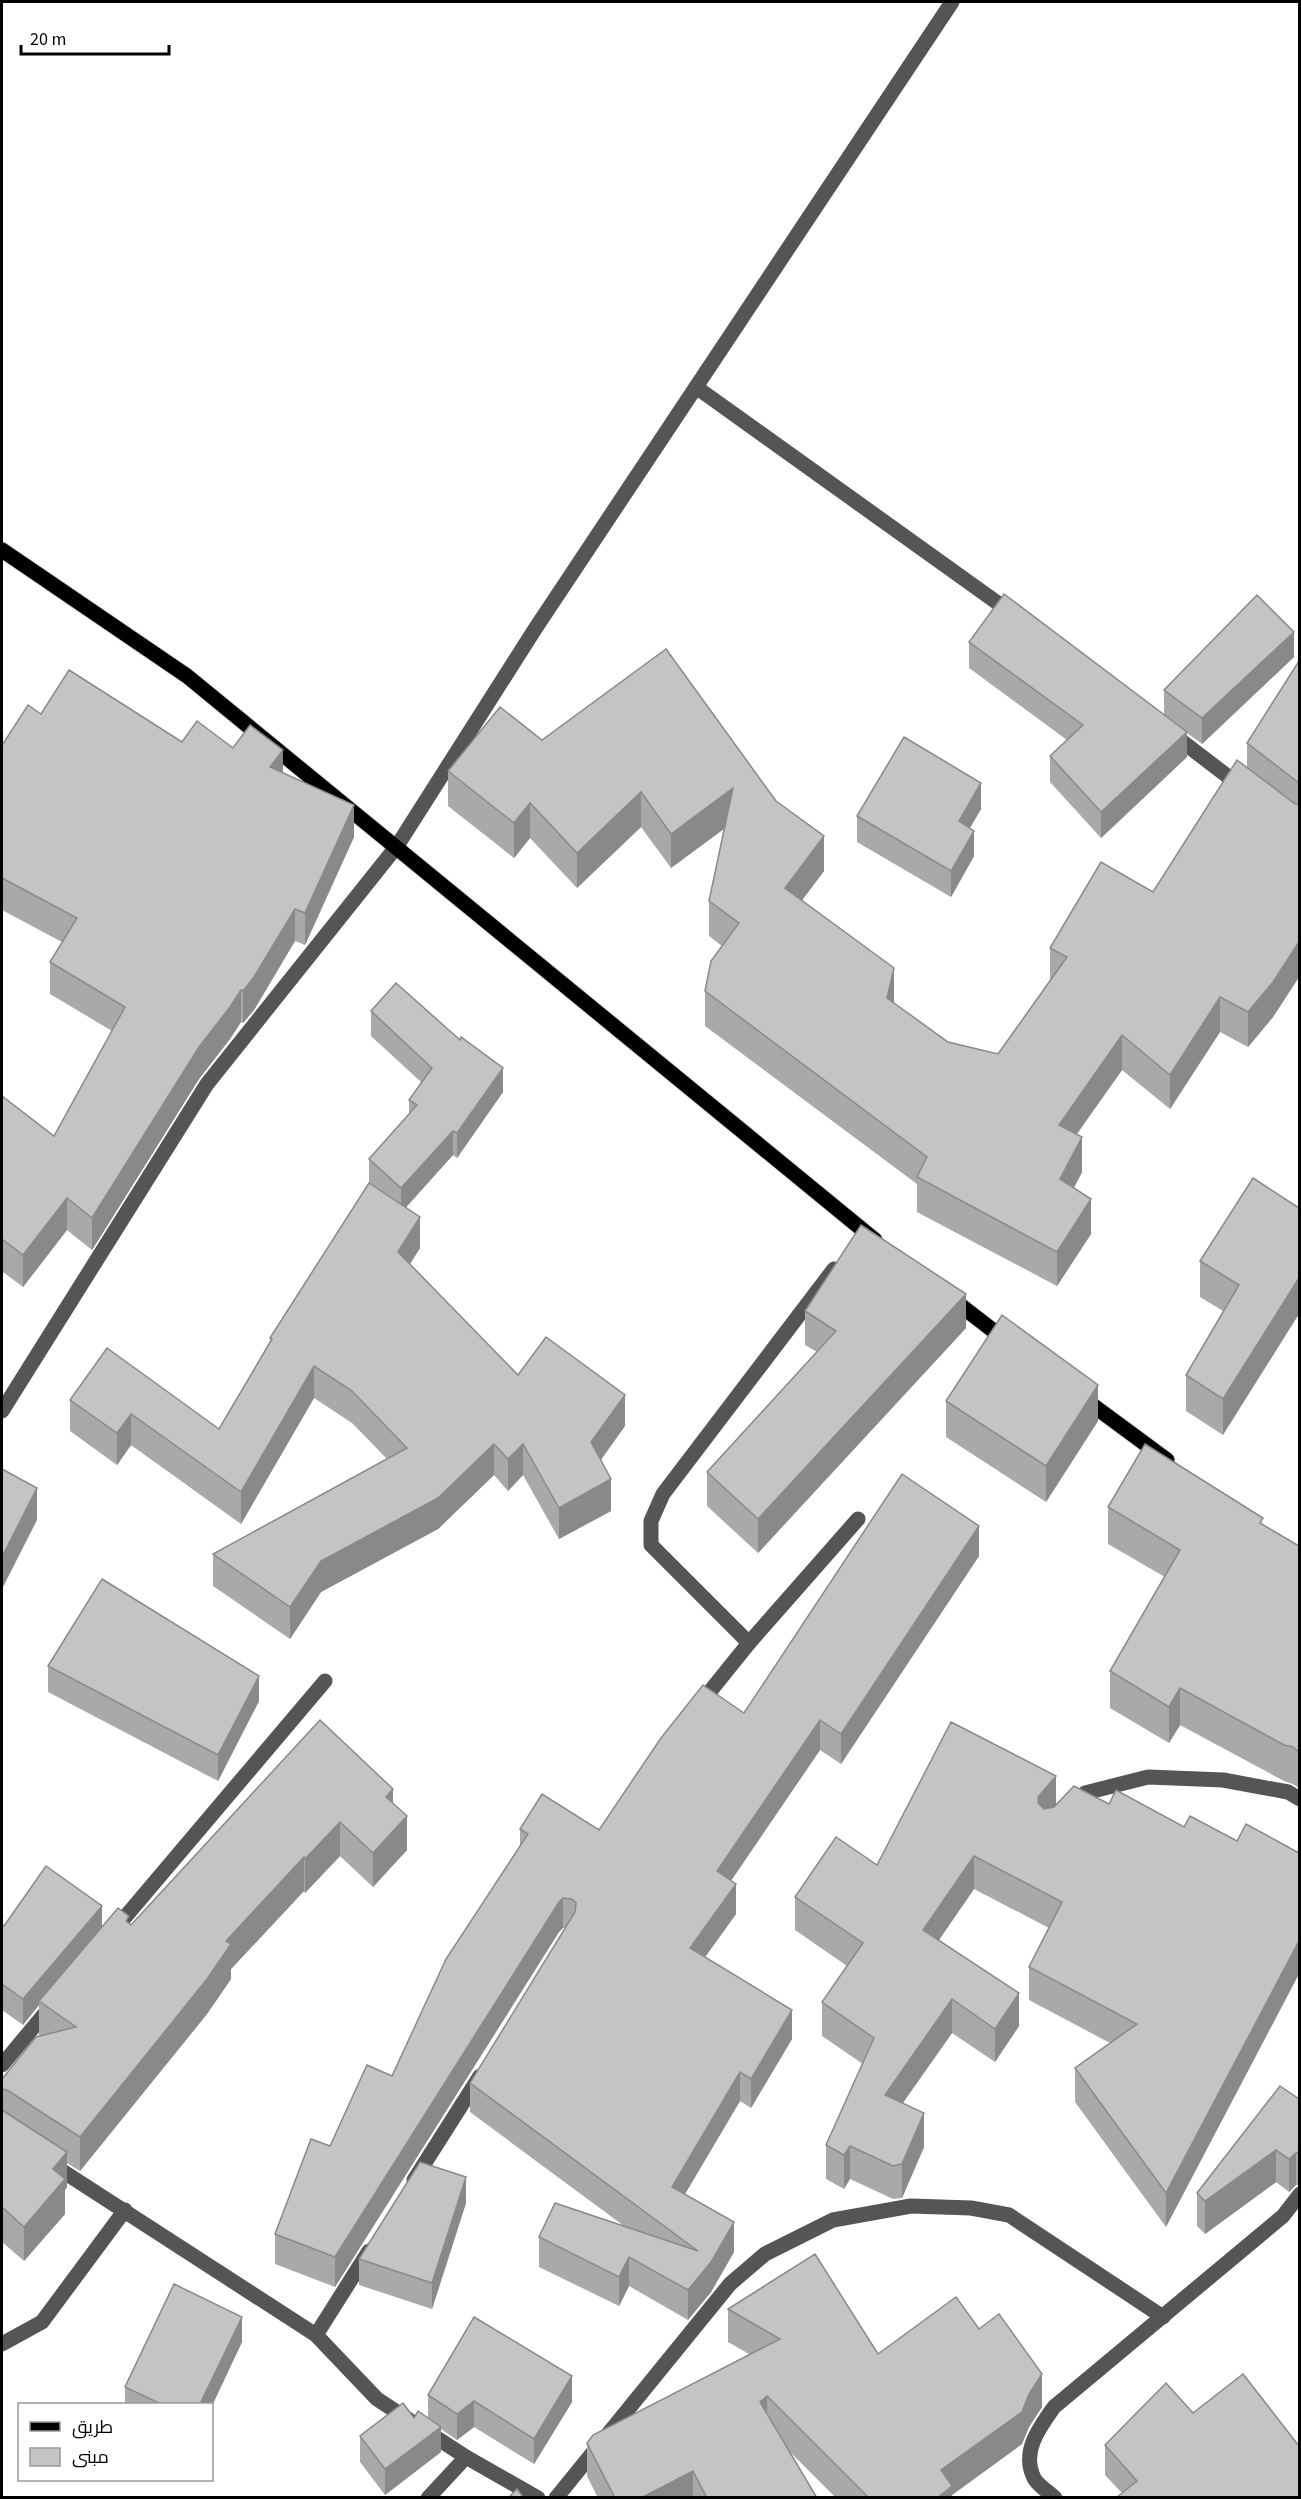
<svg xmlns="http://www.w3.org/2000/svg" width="1301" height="2499" font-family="'Source Sans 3',Cairo,sans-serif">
	<rect width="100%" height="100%" fill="#fff"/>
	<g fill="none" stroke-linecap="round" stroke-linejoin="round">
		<defs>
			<g id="major">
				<polyline points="2,550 187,676 875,1240"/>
				<polyline points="951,1298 1008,1342"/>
				<polyline points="1083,1398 1167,1460"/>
			</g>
		</defs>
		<use href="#major" stroke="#dbdbdb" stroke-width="17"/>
		<g stroke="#555" stroke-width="15">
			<polyline points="696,387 1013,614"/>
			<polyline points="1171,733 1243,788"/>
			<polyline points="2,1411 207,1084 397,846 535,629 952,2"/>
			<polyline points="749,1643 858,1519"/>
			<polyline points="699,1705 749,1643 651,1545 651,1521 663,1494 834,1269"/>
			<polyline points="1073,1806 1085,1793 1148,1777 1223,1780 1288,1792 1300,1799"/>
			<polyline points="115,1929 325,1681"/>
			<polyline points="2,2065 52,2005"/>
			<polyline points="50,2163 316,2335 377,2399 466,2457 538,2498"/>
			<polyline points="414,2180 480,2076"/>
			<polyline points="316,2335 369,2251"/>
			<polyline points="2,2344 42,2322 125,2210"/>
			<polyline points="428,2498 466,2457"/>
			<polyline points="556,2498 730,2284 765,2254 833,2220 911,2206 971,2208 1009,2215 1163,2317"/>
			<path d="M1055,2498C1049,2492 1037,2485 1034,2478C1021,2452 1039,2428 1054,2407L1283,2216L1300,2194"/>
		</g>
		<use href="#major" stroke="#000" stroke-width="15"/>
	</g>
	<g fill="#a9a9a9">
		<polygon points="969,642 1164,714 1164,690 1294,657 1202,744 1187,733 1187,757 1101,838 1050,782 1050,756 1067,740 969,668"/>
		<polygon points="1299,661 1299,977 1273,1017 1248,1047 1220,1032 1170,1109 1122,1070 1077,1134 1082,1172 1074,1188 1091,1234 1057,1286 917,1212 917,1184 705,1026 705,991 722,946 709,936 709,901 724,829 671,868 641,827 577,888 530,838 514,858 448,806 448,771 542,740 824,871 802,900 894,1003 948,1042 998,1054 1050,980 1050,948 1153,892 1247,768 1247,743"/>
		<polygon points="41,714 182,742 233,748 283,773 354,837 305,945 295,941 254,1010 243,1023 241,1022 230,1039 199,1079 92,1250 67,1230 23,1287 3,1272 2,1275 2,1096 54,1136 112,1031 50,994 50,962 62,942 2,910 2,744 3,744"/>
		<polygon points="981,809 970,828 974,856 951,897 857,842 857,816"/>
		<polygon points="371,1011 503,1092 457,1158 453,1155 406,1207 420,1248 410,1264 518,1375 625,1426 600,1460 611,1511 559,1539 523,1475 508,1491 494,1475 438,1529 321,1592 290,1639 213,1586 213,1554 387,1459 352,1423 314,1398 241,1524 131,1445 117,1465 70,1431 70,1400 219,1429 270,1343 270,1338 369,1183 369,1159 409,1114 409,1100 421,1082 371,1036"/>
		<polygon points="1253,1178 1223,1435 1186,1411 1186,1375 1223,1311 1200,1297 1200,1261"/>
		<polygon points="805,1311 966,1328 758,1553 707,1506 707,1472 817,1352 805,1345"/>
		<polygon points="946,1401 1098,1421 1046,1502 946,1437"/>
		<polygon points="1108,1507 1263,1525 1299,1546 1299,1788 1293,1784 1284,1781 1180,1725 1169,1743 1110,1708 1110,1671 1165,1577 1108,1544"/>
		<polygon points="979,1556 841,1764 820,1750 731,1881 736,1914 705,1957 792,2039 751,2108 740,2101 685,2194 734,2252 711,2292 688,2320 629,2286 619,2306 539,2267 539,2237 624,2226 470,2112 470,2083 565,1928 563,1928 559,1932 335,2287 275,2264 275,2234 330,2146 392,2076 520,1846 520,1829 599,1830 744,1713"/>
		<polygon points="48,1666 259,1701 218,1781 48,1692"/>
		<polygon points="320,1720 393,1803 407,1850 373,1887 340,1856 305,1893 304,1891 231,1969 231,1979 207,2014 80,2171 67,2163 67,2187 65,2190 65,2214 24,2261 2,2242 2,2079 39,2036 39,2005 23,2025 2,2010 2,1924 4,1926 102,1927 129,1924 131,1925"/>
		<polygon points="1109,1804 1184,1827 1166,2227 1075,2102 1075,2068 1110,2043 1029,2000 1029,1967 1049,1928 974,1889 939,1940 1019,2026 995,2062 952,2033 903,2103 924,2147 902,2198 893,2199 850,2179 844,2189 826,2179 826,2145 863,2064 822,2036 822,2002 847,1966 795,1930 795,1897 877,1865 1056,1805"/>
		<polygon points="1299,2099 1299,2185 1296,2185 1289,2192 1276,2182 1205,2234 1197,2226 1197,2193"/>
		<polygon points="466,2203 432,2309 359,2285 359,2259"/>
		<polygon points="728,2309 878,2354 979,2329 1042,2407 1029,2427 1022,2444 952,2495 952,2498 836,2498 791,2453 817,2498 598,2498 587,2476 587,2443 749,2354 728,2342"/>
		<polygon points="242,2342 212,2404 125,2404 125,2387"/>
		<polygon points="428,2395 572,2402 534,2464 474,2427 457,2440 441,2429 441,2452 385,2495 360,2462 360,2436 414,2418 428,2418"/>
		<polygon points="1193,2413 1299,2446 1122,2493 1105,2475 1105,2445"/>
	</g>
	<g fill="#898989">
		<polygon points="1294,632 1294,657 1202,744 1202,718"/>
		<polygon points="1187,732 1187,757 1101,838 1101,812"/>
		<polygon points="283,750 283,782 270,767"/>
		<polygon points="981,783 981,809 959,846 959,821"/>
		<polygon points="733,788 733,822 671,868 671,834"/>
		<polygon points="641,792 641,827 577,888 577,853"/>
		<polygon points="530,803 530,838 514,858 514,823"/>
		<polygon points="354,805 354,837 305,945 305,913"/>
		<polygon points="974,831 974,856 951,897 951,871"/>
		<polygon points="824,836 824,871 785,923 785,888"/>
		<polygon points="295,909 295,941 254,1010 243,1023 243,991"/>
		<polygon points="1299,942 1299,977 1273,1017 1248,1047 1248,1012"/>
		<polygon points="894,968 894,1003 887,998"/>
		<polygon points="241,990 241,1022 230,1039 199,1079 92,1250 92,1218 199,1047"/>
		<polygon points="1220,997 1220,1032 1170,1109 1170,1075"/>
		<polygon points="1122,1035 1122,1070 1059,1159 1059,1125"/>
		<polygon points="503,1068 503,1092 457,1158 457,1133"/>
		<polygon points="453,1131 453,1155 401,1213 401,1188"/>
		<polygon points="1082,1137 1082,1172 1060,1214 1060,1179"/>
		<polygon points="67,1198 67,1230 23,1287 23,1255"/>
		<polygon points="1091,1199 1091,1234 1057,1286 1057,1252"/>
		<polygon points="420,1217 420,1248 398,1283 398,1252"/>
		<polygon points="3,1240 3,1272 2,1275 2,1242"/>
		<polygon points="1299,1278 1299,1314 1223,1435 1223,1399"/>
		<polygon points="966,1294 966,1328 758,1553 758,1519"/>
		<polygon points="314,1366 314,1398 241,1524 241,1492"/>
		<polygon points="1098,1385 1098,1421 1046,1502 1046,1466"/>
		<polygon points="625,1395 625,1426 591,1474 591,1442"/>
		<polygon points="131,1414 131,1445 117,1465 117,1433"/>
		<polygon points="494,1444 494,1475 438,1529 321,1592 290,1639 290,1607 321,1561"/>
		<polygon points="523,1444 523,1475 508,1491 508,1459"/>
		<polygon points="611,1479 611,1511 559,1539 559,1508"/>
		<polygon points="37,1488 37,1520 2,1589 2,1557"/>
		<polygon points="979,1526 979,1556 841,1764 841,1734"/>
		<polygon points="259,1676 259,1701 218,1781 218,1755"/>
		<polygon points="1180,1688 1180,1725 1169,1743 1169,1707"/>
		<polygon points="820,1720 820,1750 717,1901 717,1871"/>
		<polygon points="1056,1776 1056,1810 1038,1830 1038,1797"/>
		<polygon points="393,1789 393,1824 386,1797"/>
		<polygon points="407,1816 407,1850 373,1887 373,1853"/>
		<polygon points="340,1822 340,1856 305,1893 305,1859"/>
		<polygon points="974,1856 974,1889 923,1963 923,1930"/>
		<polygon points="304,1857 304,1891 231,1969 231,1979 207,2014 80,2171 80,2137 226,1941"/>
		<polygon points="736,1884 736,1914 690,1978 690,1948"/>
		<polygon points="563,1898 563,1928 559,1932 335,2287 335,2257 559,1902"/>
		<polygon points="102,1906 102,1931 39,2001 39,2005 23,2025 23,1999"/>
		<polygon points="1299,1941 1299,1974 1166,2227 1166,2193"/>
		<polygon points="1019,1993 1019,2026 995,2062 995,2029"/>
		<polygon points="952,1999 952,2033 885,2128 885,2095"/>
		<polygon points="792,2010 792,2039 751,2108 751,2079"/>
		<polygon points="740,2072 740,2101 672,2216 672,2187"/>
		<polygon points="924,2113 924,2147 902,2198 902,2164"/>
		<polygon points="850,2146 850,2179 844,2189 844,2155"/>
		<polygon points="1276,2150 1276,2182 1205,2234 1205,2201"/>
		<polygon points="67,2152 67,2187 65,2190 65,2214 24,2261 24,2227 53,2169"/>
		<polygon points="1296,2153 1296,2185 1289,2192 1289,2159"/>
		<polygon points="466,2177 466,2203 432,2309 432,2283"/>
		<polygon points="734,2222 734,2252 711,2292 688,2320 688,2290"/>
		<polygon points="629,2257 629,2286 619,2306 619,2277"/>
		<polygon points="242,2317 242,2342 212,2406 212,2404 200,2404"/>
		<polygon points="1042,2374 1042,2407 1029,2427 1022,2444 952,2495 952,2498 937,2498 941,2470 1029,2394"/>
		<polygon points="572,2376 572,2402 534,2464 534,2439"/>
		<polygon points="767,2396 767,2429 760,2402"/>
		<polygon points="474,2401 474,2427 457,2440 457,2414"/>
		<polygon points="441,2427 441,2452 385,2495 385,2469"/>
		<polygon points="693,2471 693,2498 641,2498"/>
	</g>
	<g fill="#c4c4c4" stroke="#898989" stroke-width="1.5">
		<polygon points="1004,594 1187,732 1101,812 1050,756 1083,725 969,642"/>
		<polygon points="1257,595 1294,632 1202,718 1164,690"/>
		<polygon points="666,649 776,801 824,836 785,888 894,968 887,998 948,1042 998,1054 1067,957 1050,948 1101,862 1153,892 1237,760 1294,803 1299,805 1299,942 1273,982 1248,1012 1220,997 1170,1075 1122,1035 1059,1125 1082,1137 1060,1179 1091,1199 1057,1252 917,1177 927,1157 705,991 711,961 739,923 709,901 733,788 671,834 641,792 577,853 530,803 514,823 448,771 500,707 542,740"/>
		<polygon points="1299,661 1299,783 1247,743"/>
		<polygon points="69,670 182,742 197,721 233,748 250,725 283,750 270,767 354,805 305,913 295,909 254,977 243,991 241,990 230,1007 199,1047 92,1218 67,1198 23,1255 3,1240 2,1242 2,1096 54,1136 125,1007 50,962 77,918 2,878 2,744 3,744 28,705 41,714"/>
		<polygon points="904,737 981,783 959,821 974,831 951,871 857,816"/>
		<polygon points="396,983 460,1040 461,1037 503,1068 457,1133 453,1131 401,1188 369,1159 417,1105 409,1100 432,1068 371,1011"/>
		<polygon points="1253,1178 1299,1208 1299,1278 1223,1399 1186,1375 1239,1285 1200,1261"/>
		<polygon points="369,1183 420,1217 398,1252 518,1375 546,1337 625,1395 591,1442 611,1479 559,1508 523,1444 508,1459 494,1444 438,1498 321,1561 290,1607 213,1554 407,1448 352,1391 314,1366 241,1492 131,1414 117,1433 70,1400 107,1348 219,1429 272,1339 270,1338"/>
		<polygon points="861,1225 966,1294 758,1519 707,1472 836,1331 805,1311"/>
		<polygon points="1002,1315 1098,1385 1046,1466 946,1401"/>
		<polygon points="1145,1444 1263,1518 1260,1523 1299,1546 1299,1752 1293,1747 1284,1745 1180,1688 1169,1707 1110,1671 1180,1550 1108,1507"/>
		<polygon points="2,1469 37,1488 2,1557"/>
		<polygon points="902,1474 979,1526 841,1734 820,1720 717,1871 736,1884 690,1948 792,2010 751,2079 740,2072 672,2187 734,2222 711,2262 688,2290 629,2257 619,2277 539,2237 555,2203 698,2251 470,2083 575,1912 576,1903 572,1899 563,1898 559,1902 335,2257 275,2234 311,2139 330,2146 367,2065 392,2076 446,1959 528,1834 520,1829 542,1794 599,1830 661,1738 703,1685 744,1713"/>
		<polygon points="102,1579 259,1676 218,1755 48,1666"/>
		<polygon points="320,1720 393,1789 386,1797 407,1816 373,1853 340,1822 305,1859 304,1857 226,1941 231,1944 207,1979 80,2137 7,2090 2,2089 2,2079 36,2037 76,2027 39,2001 118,1908 129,1916 126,1921 131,1925"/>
		<polygon points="951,1722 1056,1776 1038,1797 1038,1803 1044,1809 1054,1807 1074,1786 1109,1804 1116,1790 1184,1827 1190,1816 1237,1841 1246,1824 1299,1853 1299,1941 1166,2193 1075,2068 1137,2024 1029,1967 1062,1902 974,1856 923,1930 1019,1993 995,2029 952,1999 885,2095 924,2113 902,2164 893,2166 850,2146 844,2155 826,2145 874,2038 822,2002 863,1943 795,1897 836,1837 877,1865"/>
		<polygon points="46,1866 102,1906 23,1999 2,1984 2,1924 4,1926"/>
		<polygon points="1280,2086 1299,2099 1299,2152 1296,2153 1289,2159 1276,2150 1205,2201 1197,2193"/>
		<polygon points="2,2110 67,2152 53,2169 65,2179 24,2227 2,2207"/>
		<polygon points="420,2162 466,2177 432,2283 359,2259"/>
		<polygon points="815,2254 878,2354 956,2297 979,2329 999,2314 1042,2374 1029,2394 1022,2412 941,2470 952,2486 937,2498 869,2498 767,2396 760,2402 817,2498 707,2498 693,2471 641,2498 615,2498 587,2443 593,2435 780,2339 728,2309"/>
		<polygon points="174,2284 242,2317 200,2404 161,2404 125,2387"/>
		<polygon points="474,2317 572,2376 534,2439 474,2401 457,2414 428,2395"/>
		<polygon points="1243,2374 1299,2446 1299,2498 1116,2498 1137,2481 1105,2445 1166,2383 1193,2413"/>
		<polygon points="403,2403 414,2418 418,2411 441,2427 385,2469 360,2436"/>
		<polygon points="517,2489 524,2498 508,2498"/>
	</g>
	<rect width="1301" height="2499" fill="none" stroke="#000000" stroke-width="6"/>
	<rect x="18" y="2403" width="195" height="78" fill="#ffffff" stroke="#999999" stroke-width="1.5"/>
	<rect x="30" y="2422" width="30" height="9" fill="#000000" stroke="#999999" stroke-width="1.5"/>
	<text x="72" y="2433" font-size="18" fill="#000000">طريق</text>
	<rect x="30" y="2448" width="30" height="18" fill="#c4c4c4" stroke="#999999" stroke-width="1.5"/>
	<text x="72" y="2463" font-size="18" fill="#000000">مبنى</text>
	<path d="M21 45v9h148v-9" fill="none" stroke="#000000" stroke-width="3"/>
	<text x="30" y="45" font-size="18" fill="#000000" stroke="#ffffff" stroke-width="4.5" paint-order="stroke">20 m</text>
</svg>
